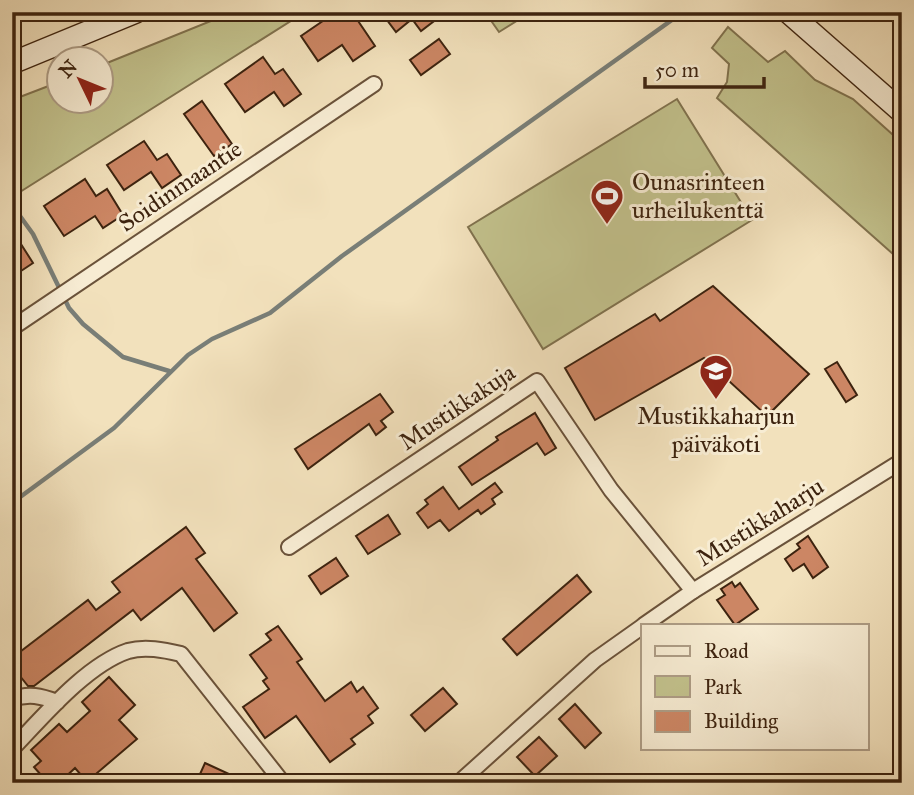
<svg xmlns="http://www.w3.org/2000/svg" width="914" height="795" font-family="'IM FELL Great Primer',serif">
	<rect width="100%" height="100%" fill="#f2e1bc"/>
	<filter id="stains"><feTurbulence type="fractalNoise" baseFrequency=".00286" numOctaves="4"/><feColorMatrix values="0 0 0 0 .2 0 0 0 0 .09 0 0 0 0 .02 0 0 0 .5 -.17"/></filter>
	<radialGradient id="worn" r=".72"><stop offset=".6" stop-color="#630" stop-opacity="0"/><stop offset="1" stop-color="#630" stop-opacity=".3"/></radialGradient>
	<g fill="#c2c18c" stroke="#80724e" stroke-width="2">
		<polygon points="233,12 305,12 12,197 12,100 59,82 60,102 102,102 102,65"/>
		<polygon points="485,12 531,12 499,32"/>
		<polygon points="728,27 768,62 785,51 815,80 853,99 902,143 902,262 717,98 727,82 729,64 712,48"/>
		<polygon points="677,99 752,220 543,349 468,227"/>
	</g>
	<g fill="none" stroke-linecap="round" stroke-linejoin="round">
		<g stroke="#797e77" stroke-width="4.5">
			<polyline points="12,205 33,234 69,308 83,324 123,357 169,371"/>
			<polyline points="12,503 114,428 188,355 212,339 270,313 342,256 683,12"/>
		</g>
	</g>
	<g fill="#cc8664" stroke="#3d230f" stroke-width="2">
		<polygon points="336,12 352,12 375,46 353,61 342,45 318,61 301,36"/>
		<polygon points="381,12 446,12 421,31 412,19 396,32"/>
		<polygon points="439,39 450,54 421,75 410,60"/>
		<polygon points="263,57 275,74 283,69 301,94 284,106 274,92 245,112 225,84"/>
		<polygon points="202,101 232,144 214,156 184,114"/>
		<polygon points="144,141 157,160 167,154 181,175 162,188 151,172 124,190 107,165"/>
		<polygon points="85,179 96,196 107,189 123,215 103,228 95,216 64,236 44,206"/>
		<polygon points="12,230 33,263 12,277"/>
		<polygon points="713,286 809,374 767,416 704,358 595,420 565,368 655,314 660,321"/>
		<polygon points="837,362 857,395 846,402 825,369"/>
		<polygon points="380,394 393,412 381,421 386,427 376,435 369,424 308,469 295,449"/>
		<polygon points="535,413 556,448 545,455 537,443 472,485 459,467 498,440 496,437"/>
		<polygon points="495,483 502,492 492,499 495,504 481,514 478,510 449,531 440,520 428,528 417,513 428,504 425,500 443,487 459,509"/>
		<polygon points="388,515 400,534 368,554 356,536"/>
		<polygon points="186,527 205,553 196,559 237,613 214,631 182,588 141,620 133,610 34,686 28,686 12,666 12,658 88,600 96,610 120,592 112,582"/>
		<polygon points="808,536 828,567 813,578 804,564 793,571 785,559 800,548 797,544"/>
		<polygon points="336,558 348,576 321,594 309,576"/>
		<polygon points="577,575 591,592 517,655 503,639"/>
		<polygon points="732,582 735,587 740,583 758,609 735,625 717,600 725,595 721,589"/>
		<polygon points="278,626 302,659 297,662 325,701 351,682 357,692 363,687 378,708 368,716 373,723 351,739 355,744 330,762 296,716 265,738 243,707 269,689 263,681 267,678 250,655 271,640 266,634"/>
		<polygon points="109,677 135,705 119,720 137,739 97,773 106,783 88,783 75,768 59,783 48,783 34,767 41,761 31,750 59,724 67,732 90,711 82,702"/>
		<polygon points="443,688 457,704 425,731 411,715"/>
		<polygon points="575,704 601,733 585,748 559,719"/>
		<polygon points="539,737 557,756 535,776 517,757"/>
		<polygon points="205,763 229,774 225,783 196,783"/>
	</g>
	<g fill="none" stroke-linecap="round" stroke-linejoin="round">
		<defs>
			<g id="street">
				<polyline points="12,328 374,84"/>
				<polyline points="289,547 537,381 611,490 693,591"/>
				<polyline points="644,625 693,591 902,461"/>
				<path d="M12,699C29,693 41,696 57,702"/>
				<path d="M12,749C42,718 86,665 128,651C145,646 164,650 181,654L283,783"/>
				<polyline points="463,779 595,660 643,626"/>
			</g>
			<g id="secondary">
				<polyline points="788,12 902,112"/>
				<polyline points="12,63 136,12"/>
			</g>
		</defs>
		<use href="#street" stroke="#6a523a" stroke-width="18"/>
		<use href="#secondary" stroke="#3d230f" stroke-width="24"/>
		<use href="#street" stroke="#f7ecd3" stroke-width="14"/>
		<use href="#secondary" stroke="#f7ecd3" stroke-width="21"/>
	</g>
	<defs>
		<symbol id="stadium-pin" viewBox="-11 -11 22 30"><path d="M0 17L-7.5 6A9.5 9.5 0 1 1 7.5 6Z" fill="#8f2418" stroke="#f7ecd3"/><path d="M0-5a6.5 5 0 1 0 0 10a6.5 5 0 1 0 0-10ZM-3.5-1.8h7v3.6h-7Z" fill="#fff"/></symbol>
		<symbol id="school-pin" viewBox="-11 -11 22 30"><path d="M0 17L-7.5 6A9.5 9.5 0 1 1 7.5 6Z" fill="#8f2418" stroke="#f7ecd3"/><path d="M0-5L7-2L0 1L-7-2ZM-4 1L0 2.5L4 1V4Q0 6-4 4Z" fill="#fff"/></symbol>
	</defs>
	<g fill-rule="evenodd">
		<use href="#stadium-pin" x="588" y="177" width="38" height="52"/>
		<use href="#school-pin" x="697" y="352" width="38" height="52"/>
	</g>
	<g text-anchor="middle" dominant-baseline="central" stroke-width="6" stroke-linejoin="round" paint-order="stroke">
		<g font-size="24" fill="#3d230f" stroke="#f7ecd3" text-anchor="start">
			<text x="632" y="182">Ounasrinteen<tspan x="632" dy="28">urheilukenttä</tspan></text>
			<text x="716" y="416" text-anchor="middle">Mustikkaharjun<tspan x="716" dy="28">päiväkoti</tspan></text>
		</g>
		<g font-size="24" fill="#3d230f" stroke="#f7ecd3">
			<text transform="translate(180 186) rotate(-34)">Soidinmaantie</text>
			<text transform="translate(457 407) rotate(-34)">Mustikkakuja</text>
			<text transform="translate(760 522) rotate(-32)">Mustikkaharju</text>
		</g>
	</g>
	<rect width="914" height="795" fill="none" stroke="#f2e1bc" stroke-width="42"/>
	<rect x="14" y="14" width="886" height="767" fill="none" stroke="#3d230f" stroke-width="3.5"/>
	<rect x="21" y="21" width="872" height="753" fill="none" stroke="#3d230f" stroke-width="2"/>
	<rect x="641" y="624" width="228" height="126" fill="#f7ecd3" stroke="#ad9c85" stroke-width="2"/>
	<rect x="655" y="646" width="35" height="10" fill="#f7ecd3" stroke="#ad9c85" stroke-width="2"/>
	<text x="704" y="658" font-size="21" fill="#3d230f">Road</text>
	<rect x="655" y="676" width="35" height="21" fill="#c2c18c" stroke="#ad9c85" stroke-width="2"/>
	<text x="704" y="694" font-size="21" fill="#3d230f">Park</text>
	<rect x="655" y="711" width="35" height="21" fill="#cc8664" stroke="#ad9c85" stroke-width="2"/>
	<text x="704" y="728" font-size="21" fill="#3d230f">Building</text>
	<g transform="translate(80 80) rotate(313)"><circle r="33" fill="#f7ecd3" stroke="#ad9c85" stroke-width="2"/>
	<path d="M0-5L12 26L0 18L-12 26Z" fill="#8f2418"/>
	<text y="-10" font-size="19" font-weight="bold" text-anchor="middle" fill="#3d230f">N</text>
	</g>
	<path d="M645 77v10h119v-10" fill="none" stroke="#3d230f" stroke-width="3.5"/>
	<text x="655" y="77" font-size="21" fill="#3d230f" stroke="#f7ecd3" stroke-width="5" paint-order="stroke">50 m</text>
	<rect width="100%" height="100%" filter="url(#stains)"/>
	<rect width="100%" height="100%" fill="url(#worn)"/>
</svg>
